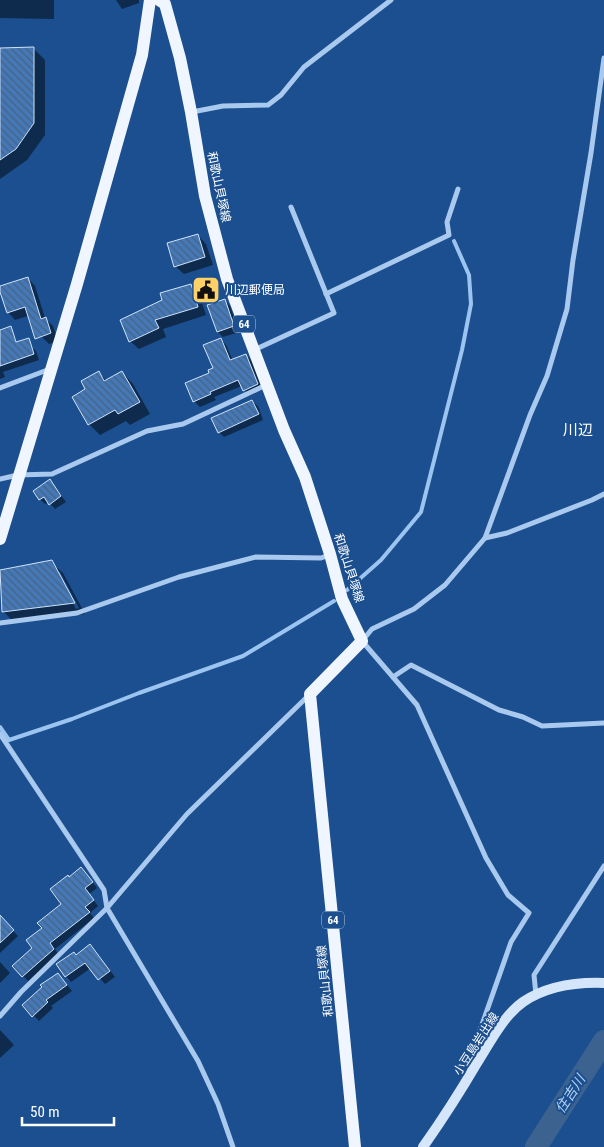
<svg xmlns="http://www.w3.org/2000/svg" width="604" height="1147" font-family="'Roboto Condensed','Noto Sans JP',sans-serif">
	<defs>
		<pattern id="building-back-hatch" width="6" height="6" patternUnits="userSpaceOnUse" patternTransform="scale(1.25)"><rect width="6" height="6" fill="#4478b7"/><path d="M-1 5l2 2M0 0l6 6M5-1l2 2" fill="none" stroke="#486282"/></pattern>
	</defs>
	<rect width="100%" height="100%" fill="#1b4f8f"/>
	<g fill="#0007" fill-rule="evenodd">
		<polygon points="0,0 54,0 54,19 0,18"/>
		<polygon points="116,0 139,0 139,3 122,9"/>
		<polygon points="0,49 34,49 45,60 45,135 27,160 0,179"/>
		<polygon points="198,235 206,244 213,265 184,274 175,266"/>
		<polygon points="28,278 35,286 45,318 53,326 58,341 49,344 41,336 28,316 15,320 8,312 0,287"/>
		<polygon points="191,285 199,294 206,315 163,329 166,337 139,349 130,341 164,301"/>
		<polygon points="225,300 230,306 239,332 223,337 218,332"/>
		<polygon points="221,339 226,345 233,361 246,355 251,360 263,389 249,396 242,386 214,397 216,400 200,407 194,401 214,369"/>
		<polygon points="30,346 36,351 39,360 3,372 5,377 0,379 0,356"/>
		<polygon points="98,372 107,381 122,372 133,384 150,414 130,425 126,421 100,435 89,424 87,390"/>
		<polygon points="252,401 258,406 263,420 224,437 219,432"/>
		<polygon points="50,481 66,502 55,509 49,502 45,504 40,499"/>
		<path d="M51,562L63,573L85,614L15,623L4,612L0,571ZM57,572H60L79,608L76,609Z"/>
		<polygon points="86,874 97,888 89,894 98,906 90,913 94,918 55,949 58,954 28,981 14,966 34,948 43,928"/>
		<polygon points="3,921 18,936 0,953 0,924"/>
		<polygon points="95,951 115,977 105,984 91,968 71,982 66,976 76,957"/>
		<polygon points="0,962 10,973 0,983"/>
		<polygon points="58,974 72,991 51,1006 53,1008 39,1021 24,1005"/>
		<polygon points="0,1030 14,1045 0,1058"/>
	</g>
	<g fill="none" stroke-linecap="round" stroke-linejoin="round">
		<g stroke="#9cc4f0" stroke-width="4">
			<polyline points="347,590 381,560 421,512 462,350 471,304 469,275 454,241"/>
			<polyline points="0,727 9,740 72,719 139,693 243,656 334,601"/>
		</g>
		<polyline stroke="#3c6290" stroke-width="22" points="536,1147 604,1041"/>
	</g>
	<g fill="url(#building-back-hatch)" stroke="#cfe3fa">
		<polygon points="34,47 34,123 16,149 0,160 0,48"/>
		<polygon points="198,234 205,257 174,267 167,243"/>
		<polygon points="28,277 41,319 46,317 51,333 35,339 25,307 7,313 0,292 0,286"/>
		<polygon points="191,284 198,307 155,320 159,328 129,342 120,320 162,300 160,293"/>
		<polygon points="225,299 234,326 217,332 207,305"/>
		<polygon points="11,326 16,342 29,338 34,354 0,366 0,330"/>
		<polygon points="221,338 230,360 246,354 258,384 243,391 238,380 210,392 211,394 193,402 185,383 209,373 208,370 213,368 203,345"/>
		<polygon points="99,371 104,381 122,371 140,402 118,414 115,410 88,425 72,397 85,389 81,381"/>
		<polygon points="252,400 259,414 218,433 211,418"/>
		<polygon points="50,479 61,496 49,505 44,497 39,500 33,491"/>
		<polygon points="52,560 75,603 2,612 0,570"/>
		<polygon points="81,867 93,882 85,888 94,900 85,907 90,912 50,943 54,949 22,977 12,966 32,948 26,940 42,928 37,923 61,904 50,889 68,875 69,877"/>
		<polygon points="0,915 14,930 0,943"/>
		<polygon points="90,944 110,971 98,980 85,963 65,977 56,964 74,952 76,955"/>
		<polygon points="58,973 67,985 46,1000 48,1002 32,1017 22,1005 42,987 40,985"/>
	</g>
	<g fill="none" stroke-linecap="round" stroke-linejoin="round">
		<g stroke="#a9c9ee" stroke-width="5">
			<polyline points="192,112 223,106 268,105 281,95 304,67 391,0"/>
			<polyline points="326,294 449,235 447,222 458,189"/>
			<polyline points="254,350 334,313 291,207"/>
			<polyline points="0,388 50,369"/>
			<polyline points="0,479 18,475 52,474 147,431 183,424 266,385"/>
			<polyline points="485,538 507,533 592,500 604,494"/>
			<polyline points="0,623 77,613 179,577 256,557 321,558 329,555"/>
			<polyline points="393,677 411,665 499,710 523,717 542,726 604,723"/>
			<polyline points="0,734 104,890 107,908 198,1061 218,1104 233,1147"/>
			<polyline points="536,995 534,975 604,866"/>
			<polyline points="0,1016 21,992 107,908 187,814 308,696"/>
			<polyline points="470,1070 471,1056 511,942 529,913 508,895 486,858 417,705 362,641 372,629 414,609 445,585 485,538 530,415 547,376 567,309 573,260 591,153 604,58"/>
		</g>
		<path stroke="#d6e6fa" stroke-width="10" d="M423,1147C442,1120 460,1092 477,1063C489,1044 504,1015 523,1002C547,986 576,982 604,983"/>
		<g stroke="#f0f6ff" stroke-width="12">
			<polyline points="159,0 165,4 180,58 191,112 205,196 227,279 284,430 305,477 330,554 342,599 362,641 310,694 355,1147"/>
			<polyline points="0,539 77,284 142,55 150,0"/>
		</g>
	</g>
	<defs>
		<symbol id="civic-square" viewBox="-11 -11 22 22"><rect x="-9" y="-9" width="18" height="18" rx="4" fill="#ffd166" stroke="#1b4f8f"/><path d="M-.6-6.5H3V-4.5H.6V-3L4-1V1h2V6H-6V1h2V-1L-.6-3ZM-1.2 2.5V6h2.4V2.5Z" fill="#111"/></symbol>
	</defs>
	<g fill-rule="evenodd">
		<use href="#civic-square" x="190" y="274" width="32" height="32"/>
	</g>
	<g text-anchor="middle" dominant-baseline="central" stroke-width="4" stroke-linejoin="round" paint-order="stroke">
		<g fill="#1b4f8f" stroke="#bbcadd" stroke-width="1">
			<rect x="233" y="315.5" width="22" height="17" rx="4"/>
			<rect x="322" y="911.5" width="22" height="17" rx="4"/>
		</g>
		<g font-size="11" font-weight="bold" fill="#fff">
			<text x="244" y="324">64</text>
			<text x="333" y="920">64</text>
		</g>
		<g font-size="12" fill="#fff" stroke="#1b4f8f">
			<text transform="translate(219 187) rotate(78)">和歌山貝塚線</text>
			<text transform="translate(349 568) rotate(72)">和歌山貝塚線</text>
			<text transform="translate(325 981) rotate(-96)">和歌山貝塚線</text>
			<text transform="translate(476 1044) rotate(-57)">小豆島岩出線</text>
		</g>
		<g font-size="12" fill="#fff" stroke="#1b4f8f" text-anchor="start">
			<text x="225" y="290">川辺郵便局</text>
		</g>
		<g font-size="14" font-style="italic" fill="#b5d3f5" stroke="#1b4f8f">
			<text transform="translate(570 1094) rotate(-57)">住吉川</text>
		</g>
		<g font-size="15" fill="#fff" stroke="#1b4f8f">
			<text x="578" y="430">川辺</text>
		</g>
	</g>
	<path d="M22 1117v8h92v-8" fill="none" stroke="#ffffff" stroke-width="2.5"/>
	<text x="30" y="1117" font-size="15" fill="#ffffff" stroke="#1b4f8f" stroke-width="4" paint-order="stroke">50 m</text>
</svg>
